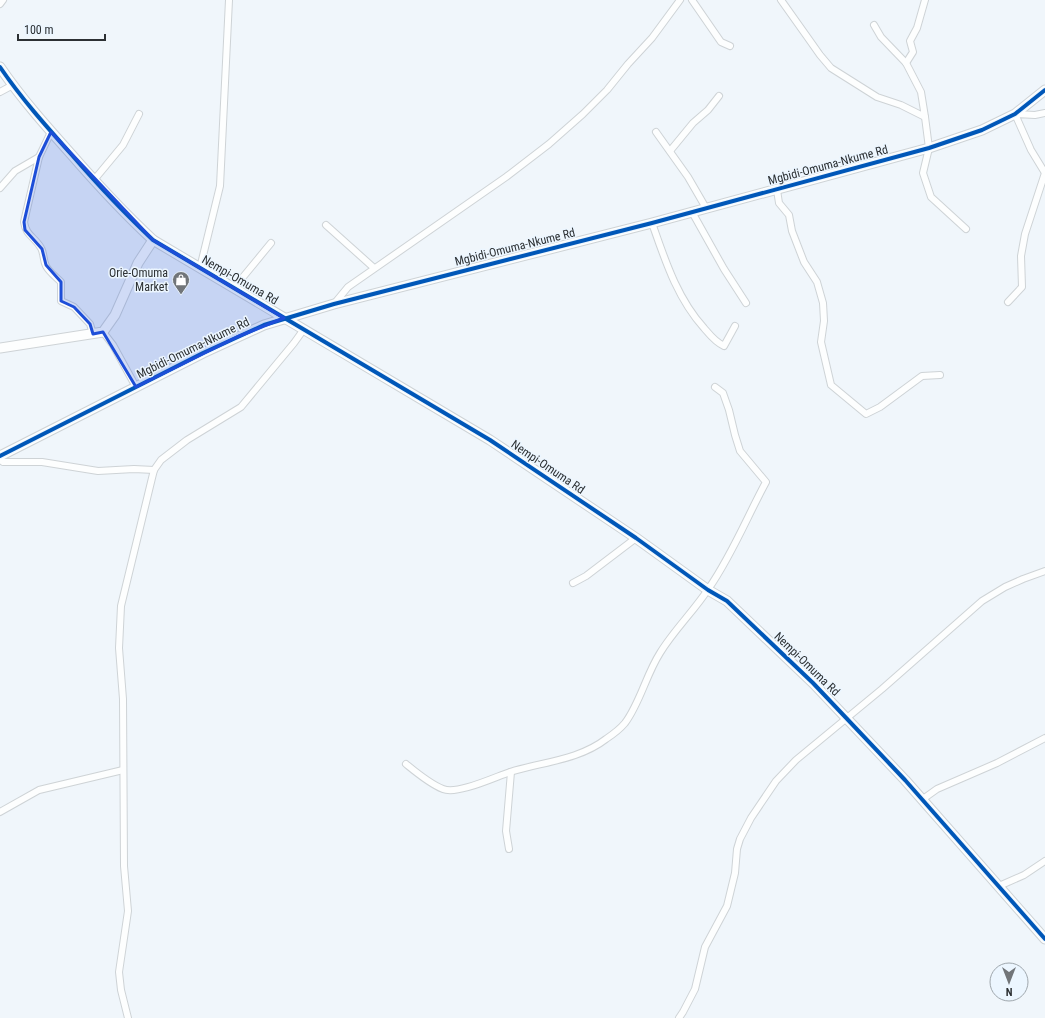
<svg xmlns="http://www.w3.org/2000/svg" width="1045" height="1018" font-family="'Roboto Condensed',sans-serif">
	<rect width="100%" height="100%" fill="#f0f6fb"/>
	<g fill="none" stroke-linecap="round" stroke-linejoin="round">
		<defs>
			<g id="street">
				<polyline points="692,0 721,42 730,46"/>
				<polyline points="781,0 808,38 820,55 831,68 877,97 901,105 925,117 921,92 906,63 881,37 874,25"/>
				<polyline points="0,4 3,0"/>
				<polyline points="906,63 913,52 910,41 917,28 925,0"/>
				<polyline points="0,92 13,85"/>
				<polyline points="1045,113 1035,115 1015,114 1031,150 1045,173"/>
				<polyline points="925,117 929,148 923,173 931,197 966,229"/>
				<path d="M51,132L39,157L24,222C26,236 35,237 41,248C44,253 43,260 46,266C49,272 56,277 61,282V301L74,307L90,324L93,334"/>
				<polyline points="656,132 688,177 706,208"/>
				<polyline points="670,151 693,123 708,110 719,96"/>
				<polyline points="94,180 123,145 139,114"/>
				<polyline points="0,188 15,171 39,157"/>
				<polyline points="777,190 779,203 789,215 792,231 804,262 817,282 823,303 824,321 821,342 831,385 866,414 880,407 922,376 940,375"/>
				<polyline points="692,212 724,269 746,303"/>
				<path d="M652,223C665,260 677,298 704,328C710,335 715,342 724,346L735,326"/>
				<polyline points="326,225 374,268"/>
				<polyline points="200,268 220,186 229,0"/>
				<polyline points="234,288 271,243"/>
				<polyline points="1008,302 1022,287 1021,256 1025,234 1045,173"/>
				<polyline points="334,304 348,287 506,177 549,144 583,114 607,90 628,64 652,38 680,0"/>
				<polyline points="103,332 113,345 136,387"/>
				<polyline points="0,460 3,462 42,462 98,471 134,469 154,470"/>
				<polyline points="573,583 586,576 636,538"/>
				<path d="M406,764C417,773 430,784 443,789C457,795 495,777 510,772C542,762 579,760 606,739C612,735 620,729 625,723C640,703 646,675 660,653C674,630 694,611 709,588C732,555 747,517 766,482L740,451L735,435L729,410L723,393L715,387"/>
				<polyline points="923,799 937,789 997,763 1045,738"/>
				<polyline points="0,812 39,790 123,770"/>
				<polyline points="509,849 506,831 511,772"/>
				<polyline points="999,886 1024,875 1045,861"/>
				<polyline points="128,1018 121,990 119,972 128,911 124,866 123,699 119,648 121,606 152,478 154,470 161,460 187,440 241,407 294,343 304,329"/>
				<polyline points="679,1018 683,1012 695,989 705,947 727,906 735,873 737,849 740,839 751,818 776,781 796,760 882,689 982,601 1005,587 1023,579 1045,571"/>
			</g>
			<g id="secondary">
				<path d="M0,67C21,98 46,126 71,154C97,184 124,213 153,240L490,440L636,538L708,590L727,601L813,683L905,780L1045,939"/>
				<polyline points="0,348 103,332 115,315 138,263 153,240"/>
				<polyline points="0,456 203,353 264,325 334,304 652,223 929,148 982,130 1015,114 1045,90"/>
			</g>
		</defs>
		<use href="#street" stroke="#ced3d6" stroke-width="8"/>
		<use href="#secondary" stroke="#ced3d6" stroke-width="11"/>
		<use href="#street" stroke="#fdfefe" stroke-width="6"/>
		<use href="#secondary" stroke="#fdfefe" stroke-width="9"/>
		<defs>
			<g id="cycleway">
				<path d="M0,67C21,98 46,126 71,154C97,184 124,213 153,240L490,440L636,538L708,590L727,601L813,683L905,780L1045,939"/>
				<polyline points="0,456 203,353 264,325 334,304 652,223 929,148 982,130 1015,114 1045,90"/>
			</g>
		</defs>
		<use href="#cycleway" stroke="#ecf6ff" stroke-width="6"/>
		<use href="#cycleway" stroke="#0057b8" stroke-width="4"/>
	</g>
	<path fill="#1d4ed8" fill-opacity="0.2" stroke="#1d4ed8" stroke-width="3" stroke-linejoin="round" d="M51,132L153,240L284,318L237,337L136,387L103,332L93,334L90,324L74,307L61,301V282L46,265L42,249L25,230L24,222L39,157Z"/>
	<defs>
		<symbol id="shop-pin" viewBox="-11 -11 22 30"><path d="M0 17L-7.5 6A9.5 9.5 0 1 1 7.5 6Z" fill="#717579" stroke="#ecf6ff"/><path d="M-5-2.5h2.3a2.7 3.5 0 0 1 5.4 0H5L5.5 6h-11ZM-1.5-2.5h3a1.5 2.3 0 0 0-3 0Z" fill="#fff"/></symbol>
	</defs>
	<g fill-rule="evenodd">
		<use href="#shop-pin" x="171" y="270" width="20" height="27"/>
	</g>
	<g text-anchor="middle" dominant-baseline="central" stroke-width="3" stroke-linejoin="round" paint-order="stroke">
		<g font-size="12" fill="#2c3033" stroke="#ecf6ff">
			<text transform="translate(828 165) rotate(-15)">Mgbidi-Omuma-Nkume Rd</text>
			<text transform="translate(515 247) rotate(-14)">Mgbidi-Omuma-Nkume Rd</text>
			<text transform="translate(240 280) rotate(30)">Nempi-Omuma Rd</text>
			<text transform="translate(193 348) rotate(-26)">Mgbidi-Omuma-Nkume Rd</text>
			<text transform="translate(548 467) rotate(34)">Nempi-Omuma Rd</text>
			<text transform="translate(807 664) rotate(44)">Nempi-Omuma Rd</text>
		</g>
		<g font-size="12" fill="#2c3033" stroke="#ecf6ff" text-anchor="end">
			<text x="168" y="273">Orie-Omuma<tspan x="168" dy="14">Market</tspan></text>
		</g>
	</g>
	<g transform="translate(1009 982) rotate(180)"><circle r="19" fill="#ecf6ff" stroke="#9fa7ad"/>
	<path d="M0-3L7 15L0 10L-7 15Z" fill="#717579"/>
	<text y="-6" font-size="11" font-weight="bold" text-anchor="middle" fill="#2c3033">N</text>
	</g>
	<path d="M18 34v6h87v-6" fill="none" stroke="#2c3033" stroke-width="2"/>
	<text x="24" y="34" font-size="12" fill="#2c3033" stroke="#ecf6ff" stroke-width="3" paint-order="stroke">100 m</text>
</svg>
